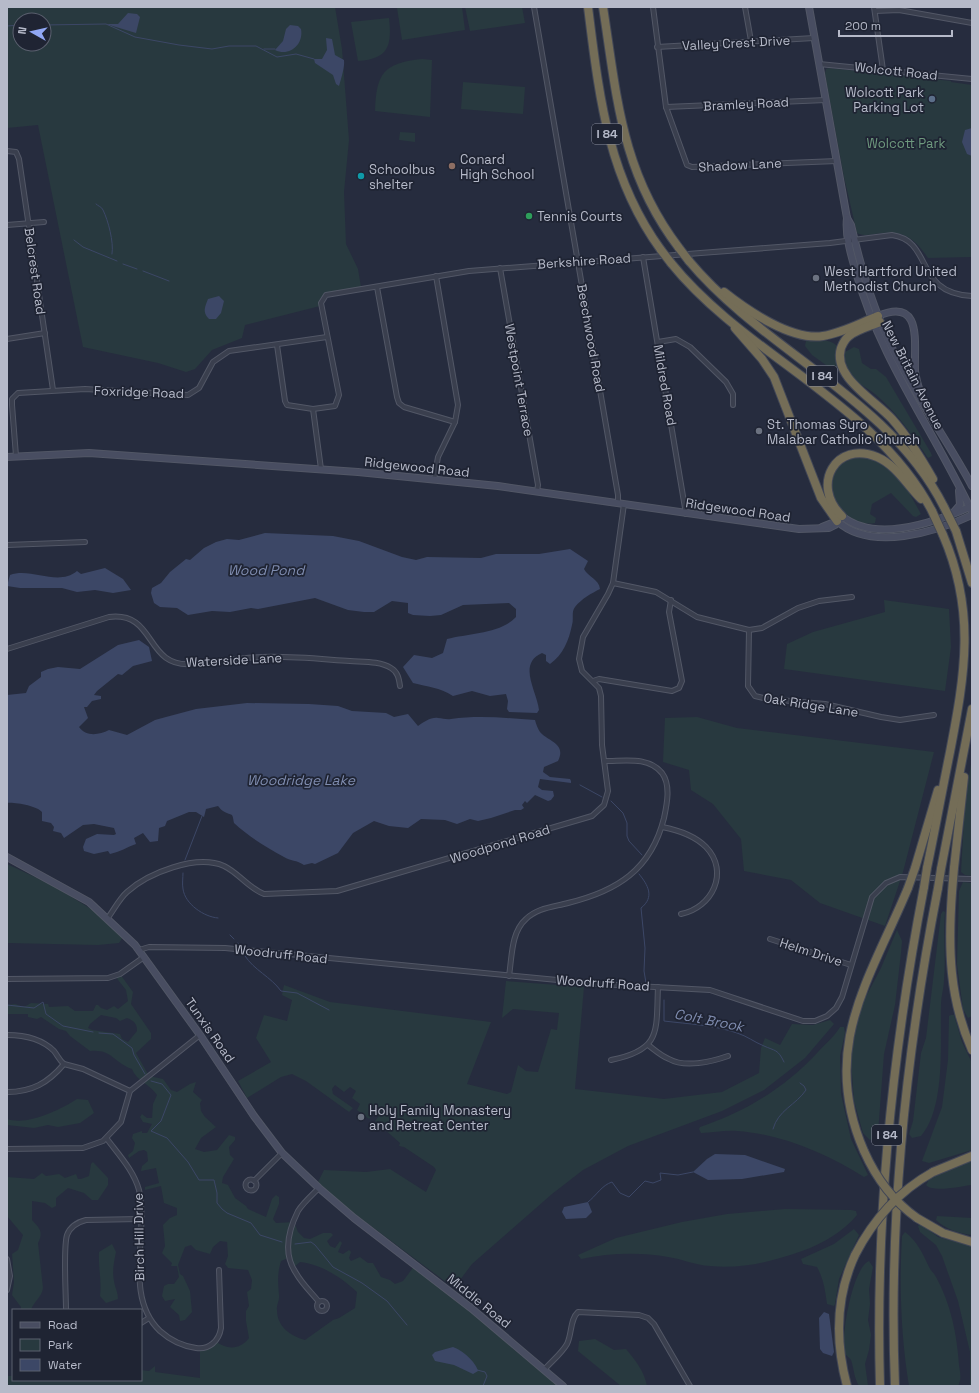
<svg xmlns="http://www.w3.org/2000/svg" width="979" height="1393" font-family="'Space Grotesk',sans-serif">
	<rect width="100%" height="100%" fill="#262c3e"/>
	<g fill="#28393f" fill-rule="evenodd">
		<path d="M7,7H335L342,49L349,140L344,192L346,244L358,269L361,287L325,293L321,298L320,306L245,325L242,338L212,350L195,369L186,372L158,363L83,347L38,125L7,128ZM20,20H44V44H20Z"/>
		<polygon points="405,7 462,7 465,30 402,40 397,8"/>
		<polygon points="465,7 522,7 525,23 470,31"/>
		<path d="M389,18C392,45 389,59 358,61L351,22Z"/>
		<path d="M422,59L432,60L430,117L375,111C376,73 384,63 422,59Z"/>
		<path d="M829,68L951,81V82L972,85V257L928,258C913,236 902,230 875,234C869,235 863,236 857,233L844,177L825,74L826,69Z"/>
		<polygon points="463,82 525,87 523,114 461,109"/>
		<polygon points="400,132 415,133 415,142 399,140"/>
		<path d="M811,339C820,342 827,338 836,345L837,373L812,355L805,346L806,341Z"/>
		<path d="M854,347L859,349L862,363L871,369H876L886,377L931,453L932,456L928,458C912,435 896,411 875,394C865,386 852,381 846,370C844,365 844,357 845,352Z"/>
		<path d="M861,456L876,460L889,468L906,487L921,514L916,517L913,516L891,493L872,504L870,514L876,518L875,523C839,530 806,467 861,456Z"/>
		<polygon points="884,600 949,609 951,647 945,691 784,669 787,644 813,632 885,612"/>
		<polygon points="697,717 737,728 934,752 903,872 885,926 820,903 791,880 744,871 741,839 713,804 691,790 689,770 663,762 665,718"/>
		<polygon points="972,758 972,876 965,875 961,872 965,800"/>
		<polygon points="7,864 54,886 102,916 123,937 119,943 98,945 7,943"/>
		<polygon points="963,882 972,883 972,1016 968,1018 963,1009 957,964 959,891"/>
		<path d="M943,911L945,912C943,935 946,958 944,980C944,988 941,996 941,1004C940,1041 946,1107 921,1136L912,1138L909,1134L913,1121L921,1053L926,1038L941,914Z"/>
		<polygon points="897,930 902,941 901,953 895,1005 884,1054 878,1133 877,1138 870,1140 863,1133 854,1101 851,1061 852,1043 862,1004 881,968"/>
		<path d="M120,974L133,992L131,1004L151,1033V1039L136,1053L149,1076L163,1079L171,1090L177,1092L190,1084L196,1082L193,1092L202,1100L200,1103L201,1111L205,1117L216,1127L201,1138L195,1149L204,1152L217,1150L229,1135L235,1137V1140L229,1147L230,1155L234,1159L223,1177L222,1183L228,1185L235,1198L246,1206L248,1209L266,1217L272,1199L276,1195L279,1197V1204L273,1219L276,1223L294,1222L298,1232L304,1238L310,1239L323,1233H331L333,1235L327,1241L330,1246L335,1248L340,1241L342,1243L338,1252L343,1254L349,1250L351,1252L349,1258L351,1261L360,1257L368,1263H373L381,1277L390,1280L395,1284L403,1281L415,1265L515,1345L512,1348L533,1365L536,1363L563,1386H7V1376H13V1380H141V1370L149,1371L155,1366V1372L200,1378V1348L215,1341C227,1350 240,1350 249,1338L246,1321V1311L249,1306L247,1292L251,1289L252,1280L248,1270L228,1268L225,1264L228,1256L227,1242L220,1241L213,1247L210,1254L196,1250L191,1245L185,1247L178,1265L180,1274L183,1276L190,1291L192,1312L185,1320L180,1321L179,1315L170,1307L175,1299L165,1301L162,1296L164,1286L168,1284H174L179,1277L177,1266H171L172,1263L162,1253L165,1246L163,1225L170,1218L177,1215V1208L164,1203L161,1186L145,1190V1187L159,1183L156,1168L141,1171L142,1166L148,1161L147,1152L144,1150L139,1151L129,1158L128,1155L133,1151L135,1143L132,1138L133,1134L142,1131V1133H147L152,1124L143,1122L140,1117L142,1114L147,1118H152L153,1104L157,1095C150,1084 136,1081 132,1069C112,1062 113,1049 90,1051L70,1036L66,1031L59,1029L41,1017L37,1019L28,1017V1014H7V1005L15,1004L24,1007L31,1003L48,1004L49,1007L68,1006L75,1011H93L96,1005H98L101,1008L107,1010L114,1006L118,1009L128,1001L126,990L115,976ZM101,1015L116,1018L120,1021L127,1018C134,1021 137,1023 137,1031L128,1042L122,1039L120,1034L92,1030L88,1028L90,1024ZM288,1258L293,1268L300,1262C321,1264 342,1278 357,1292L355,1308L339,1318L333,1320L305,1340C291,1336 277,1327 277,1310C276,1305 280,1300 279,1295C278,1281 277,1275 281,1261Z"/>
		<polygon points="506,981 584,987 575,1089 664,1099 722,1092 759,1073 761,1048 765,1038 780,1045 792,1024 813,1025 830,1020 834,1024 805,1058 764,1090 722,1111 628,1146 583,1170 552,1194 472,1264 454,1288 347,1208 318,1182 324,1170 366,1172 390,1169 426,1192 436,1170 434,1167 404,1147 399,1146 400,1143 375,1121 379,1116 374,1113 369,1119 357,1110 360,1104 352,1098 356,1091 350,1087 344,1092 335,1085 332,1089 333,1094 353,1108 349,1112 306,1081 292,1074 281,1077 247,1098 238,1081 271,1062 256,1038 264,1015 287,1021 292,1000 282,995 284,985 330,1002 491,1022 467,1084 507,1094 511,1092 518,1065 526,1071 538,1072 551,1029 557,1030 559,1013 513,1009 502,1018"/>
		<polygon points="951,1015 954,1015 962,1042 972,1063 972,1150 929,1163 922,1161 942,1107 948,1060 949,1016"/>
		<path d="M840,1027H844L845,1033L840,1056L841,1094L851,1139L868,1175L864,1177C827,1154 782,1134 737,1131C725,1130 713,1133 701,1133L699,1129L700,1127C745,1112 785,1088 818,1052C825,1044 835,1036 840,1027Z"/>
		<path d="M77,1099L88,1100L94,1113L80,1123L58,1127L48,1125L34,1128L7,1125V1119C27,1126 60,1110 77,1099Z"/>
		<path d="M972,1160V1185C962,1186 933,1193 926,1185L930,1178Z"/>
		<path d="M93,1162L108,1178V1185L98,1200H92L84,1193L68,1188L56,1198V1206L52,1208L45,1203L32,1201V1220C39,1228 44,1231 38,1243L43,1288C42,1297 34,1301 31,1310H21V1307L12,1295L14,1282L12,1254L18,1250L23,1235L7,1216V1177L34,1179L42,1173L46,1176L59,1174L65,1178L76,1174L78,1179H81L89,1176L91,1164Z"/>
		<path d="M785,1209L851,1210L856,1211L857,1215C843,1232 822,1244 802,1251C771,1262 742,1269 710,1266C695,1265 682,1259 668,1257C640,1252 609,1253 581,1259L578,1255L616,1238L682,1222L727,1214Z"/>
		<path d="M937,1216L972,1218V1235C958,1233 947,1230 936,1220Z"/>
		<polygon points="921,1224 938,1237 972,1246 972,1386 970,1386 970,1352 958,1301 942,1256 936,1245 920,1232 918,1226"/>
		<path d="M854,1229L859,1235L839,1279L835,1304L834,1306L827,1304C825,1290 824,1280 817,1267L803,1264L801,1259L834,1244Z"/>
		<path d="M905,1232C917,1241 923,1254 929,1267C931,1271 934,1273 936,1277C951,1304 957,1335 959,1365C960,1372 962,1379 958,1386H909C901,1337 899,1286 902,1236Z"/>
		<path d="M112,1244L116,1252C114,1262 112,1271 114,1281C115,1288 118,1292 118,1299L106,1303L100,1296C102,1281 98,1267 99,1252Z"/>
		<path d="M869,1261L873,1267L869,1289L870,1304L868,1320L871,1335L869,1350L865,1364L868,1386H859C854,1378 854,1369 851,1360C849,1357 846,1356 845,1353C840,1337 853,1267 869,1261Z"/>
		<path d="M595,1339L614,1350L626,1349C636,1361 644,1371 647,1386H621L578,1351L579,1341Z"/>
	</g>
	<g fill="#3c4766">
		<polygon points="128,13 137,14 140,17 136,33 106,24 118,24"/>
		<path d="M290,25L298,26L301,29C304,45 289,57 275,50L283,41L286,29Z"/>
		<path d="M326,38L332,39L335,55L344,60C345,67 341,79 339,86L336,84L333,75L315,63L314,59H322L327,50Z"/>
		<polygon points="972,128 972,156 967,154 962,142 965,130"/>
		<path d="M219,296L224,301L221,313L216,319H209C202,312 205,307 208,299Z"/>
		<path d="M265,533L333,536L359,541L402,557L416,560L427,557L481,558L496,554H539L570,549L588,561L584,569C588,577 599,579 600,589C592,593 581,599 575,607C571,612 574,619 572,625C569,640 563,655 550,664L546,661V655L542,653C517,664 537,691 539,710L537,713L509,712L507,709L508,701L506,694L490,696L472,691L453,696C439,687 428,687 413,683L403,667L414,655L432,658L443,653L447,639C469,633 500,634 516,617V609L509,603L463,605L441,615L430,616L413,615L408,613V603L392,601L374,612H364L348,610L315,598L258,609L251,608L230,612L212,611L188,615L177,608L160,607L154,603L151,593L152,588L161,583L170,572L186,559L190,560L204,548L216,542L227,539L239,540Z"/>
		<path d="M105,568L123,579L131,590L113,593L95,590L77,592L62,588H20L7,586L10,575C31,567 58,587 77,571L81,574Z"/>
		<path d="M139,640L149,647L152,661L133,666L122,675L118,674L97,691L94,695L101,696V699L92,701L87,707H84L88,718L79,727C86,737 99,735 109,730L127,735L155,720L166,717L196,709L247,703L309,704L338,706L352,711L386,713L394,717L408,714L418,726C424,722 431,717 438,718C443,718 446,720 451,719C479,715 506,718 535,720C536,724 538,729 540,732C547,741 567,743 558,761L544,767L543,772L550,777L570,779L571,781V783L540,779L538,787L542,790L553,791L554,796L551,800L548,801L535,795L527,803L525,801L522,805L524,808L521,810H515L491,818L478,821L470,819L457,824L445,820L421,819L408,828L389,826L374,821L353,833L338,853L315,864L312,863L304,865C297,860 290,861 284,857C266,847 249,837 234,823C232,811 233,817 223,811C221,810 220,808 218,806L206,809L204,817L196,812H189L167,821L165,826L159,828L158,841L150,842L143,833L134,838L136,844C127,847 120,852 110,854L108,851L94,854L84,851L83,847L86,839L97,834L114,835L116,834L114,828L94,824L83,825L64,838L61,833L53,831L54,827L51,823L42,821V812C37,806 15,802 7,803V695L26,693L29,686L41,677V672L48,669L58,667L80,669L118,645Z"/>
		<polygon points="715,1154 745,1155 785,1169 784,1172 742,1179 708,1180 693,1172 707,1159"/>
		<polygon points="588,1202 592,1212 586,1218 566,1219 562,1212 564,1207"/>
		<polygon points="824,1312 829,1314 834,1352 832,1356 823,1353 820,1349 819,1318"/>
		<path d="M453,1347C462,1350 476,1362 478,1371L473,1374L454,1365L435,1361L432,1355L435,1352Z"/>
	</g>
	<g fill="none" stroke-linecap="round" stroke-linejoin="round">
		<g stroke="#3c4766" stroke-width="1">
			<polyline points="44,25 106,24 135,37 179,45 212,49 229,46 256,46 277,57 296,54 314,59"/>
			<polyline points="7,26 20,25"/>
			<polyline points="264,49 275,49"/>
			<path d="M96,204C98,206 102,207 103,210C108,220 114,242 112,254"/>
			<polyline points="74,240 83,247 117,261"/>
			<polyline points="123,264 137,269"/>
			<polyline points="143,271 169,281"/>
			<polyline points="580,785 602,797"/>
			<polyline points="611,801 623,813 627,823 627,836 629,841 642,855"/>
			<polyline points="185,860 202,816"/>
			<path d="M183,873C183,878 182,884 183,889C185,904 204,917 218,918"/>
			<path d="M639,874C648,885 655,897 641,908L645,948L644,971L646,983"/>
			<polyline points="230,935 234,939"/>
			<polyline points="238,943 240,946"/>
			<path d="M245,956C254,970 271,977 281,991L297,993L329,1010"/>
			<path d="M664,1000V1021C688,1024 714,1025 737,1033C747,1036 754,1042 764,1046C775,1051 778,1049 784,1062"/>
			<polyline points="7,1005 34,1008 43,1002 46,1014 63,1026 93,1032"/>
			<polyline points="99,1033 113,1034 132,1048 134,1055 145,1074"/>
			<polyline points="151,1081 162,1084 171,1095 161,1121 151,1131 167,1138 188,1162 199,1180 214,1180 217,1193 217,1203 222,1209 227,1213 251,1223 260,1235 282,1242"/>
			<path d="M773,1129C778,1110 796,1105 806,1090L804,1086L800,1083"/>
			<path d="M588,1202C596,1196 602,1185 612,1182L620,1193L629,1197L645,1181L653,1183L661,1180L660,1173L678,1175L693,1172"/>
			<polyline points="295,1244 311,1242 315,1245 333,1267 362,1283 387,1301 407,1325"/>
			<polyline points="477,1370 485,1372 487,1376 483,1386"/>
		</g>
		<defs>
			<g id="street">
				<polyline points="534,7 618,495 618,504"/>
				<polyline points="653,7 666,107 687,165 692,167 837,161"/>
				<polyline points="745,7 751,41"/>
				<polyline points="874,7 883,70"/>
				<polyline points="875,11 899,10 972,23"/>
				<polyline points="657,47 814,38"/>
				<polyline points="819,64 972,79"/>
				<polyline points="666,107 826,100"/>
				<polyline points="7,151 16,152 19,159 53,390"/>
				<polyline points="7,225 44,222"/>
				<polyline points="643,257 686,514"/>
				<polyline points="500,268 538,485 537,491"/>
				<polyline points="377,287 397,397 399,403 404,407 455,422"/>
				<polyline points="7,339 45,333"/>
				<polyline points="658,342 676,339 690,347 726,382 733,394 733,405"/>
				<polyline points="277,345 285,401 287,405 313,409 321,469"/>
				<path d="M313,409L335,406L339,395L321,303L326,295L469,271L830,243L892,235C934,241 913,293 972,296"/>
				<polyline points="16,456 12,405 12,399 18,393 85,389 188,395 199,388 213,362 229,351 327,337"/>
				<polyline points="434,480 438,457 455,422 458,405 436,276"/>
				<polyline points="7,545 85,542"/>
				<polyline points="613,583 656,592 697,617 749,630 762,628 798,608 819,601 852,597"/>
				<polyline points="749,630 748,686 755,696 768,699 825,704 881,717 900,720 934,715"/>
				<path d="M7,649L109,617C157,611 144,668 192,664C215,662 238,658 262,657C291,656 320,659 350,661C363,662 380,661 391,668C398,672 399,679 400,686"/>
				<polyline points="593,681 599,679 672,691 679,688 682,681 669,612 671,600"/>
				<path d="M662,827C678,830 694,835 706,847C730,872 712,908 681,914"/>
				<path d="M107,919C114,910 119,899 127,892C148,873 196,854 224,866C239,873 248,888 264,894L337,891L592,816L604,805L608,791L602,745L601,696L599,688L582,671L579,659L583,637L608,594L613,583L624,504"/>
				<polyline points="770,939 851,965"/>
				<polyline points="139,950 149,947 225,948 599,984 710,990 803,1021 815,1021 827,1016 836,1008 842,997 872,897 886,883 900,877 972,879"/>
				<path d="M509,976C512,957 511,932 526,919C537,908 553,907 568,903C617,891 651,870 664,818C667,804 671,785 662,773C648,756 625,761 605,761"/>
				<polyline points="7,979 108,978 120,974 144,957"/>
				<path d="M7,1035C24,1035 42,1039 54,1051C58,1056 59,1060 64,1064"/>
				<path d="M648,1045C655,1050 661,1056 669,1059C685,1068 711,1062 728,1056"/>
				<path d="M611,1060C662,1050 656,1031 658,987"/>
				<path d="M7,1092C32,1092 48,1083 64,1064L83,1069L130,1091"/>
				<path d="M107,1139C119,1155 134,1171 139,1190C149,1234 123,1296 160,1331C170,1340 182,1346 196,1348C209,1350 219,1341 221,1328L219,1270"/>
				<polyline points="7,1149 83,1148 103,1141 121,1122 130,1091 200,1035"/>
				<circle cx="251" cy="1185" r="5.5"/>
				<polyline points="254,1181 282,1153"/>
				<path d="M319,1188C312,1195 303,1203 298,1211C288,1231 283,1254 296,1273C302,1284 312,1293 319,1302"/>
				<polyline points="7,1259 10,1276 7,1290"/>
				<circle cx="322" cy="1306" r="5"/>
				<path d="M66,1310C66,1294 63,1248 67,1235C70,1227 78,1222 86,1220L140,1219"/>
				<polyline points="141,1323 149,1318"/>
				<path d="M544,1370C551,1362 562,1353 567,1344C572,1334 570,1319 578,1312L639,1315L648,1318L654,1324L690,1386"/>
			</g>
			<g id="secondary">
				<path d="M809,7L847,218L851,225C861,269 874,312 894,352C917,399 948,441 972,486"/>
				<path d="M847,218C845,235 851,255 856,272C880,359 934,431 972,512"/>
				<path d="M878,316C923,297 914,342 915,371C916,380 919,389 922,398"/>
				<path d="M7,457L89,453L358,472L498,486L799,529L829,528L835,525L842,516C876,544 936,522 972,506"/>
				<polyline points="953,513 960,505 959,491"/>
				<path d="M822,527L837,521C871,552 936,532 972,515"/>
				<polyline points="7,857 89,902 135,945 200,1035 254,1116 282,1153 319,1188 354,1218 471,1308 563,1386"/>
			</g>
			<g id="highway">
				<path d="M588,7C599,94 607,176 661,250"/>
				<path d="M603,7C617,97 621,172 679,248"/>
				<path d="M689,261C765,352 889,398 944,507"/>
				<path d="M671,263C746,356 876,403 932,511"/>
				<path d="M724,292C748,311 792,341 823,336C842,333 860,323 878,316"/>
				<path d="M880,322C871,326 858,329 849,336C845,339 843,343 841,348C832,377 875,400 892,419C908,437 921,458 933,479"/>
				<polyline points="735,328 762,359 774,377 821,498 837,521"/>
				<path d="M842,516C810,485 836,440 877,457C896,465 907,485 921,499"/>
				<polyline points="956,531 972,583"/>
				<polyline points="915,868 938,790"/>
				<path d="M927,868C935,830 942,791 950,752C965,674 976,611 943,535"/>
				<polyline points="954,868 964,777"/>
				<polyline points="941,869 972,709"/>
				<path d="M952,892C948,947 949,999 972,1050"/>
				<path d="M864,1151C819,1048 870,979 908,888"/>
				<polyline points="933,1172 972,1156"/>
				<polyline points="917,1218 943,1233 972,1242"/>
				<path d="M847,1386C835,1341 835,1298 855,1255"/>
				<path d="M880,1386C875,1217 892,1053 924,887"/>
				<path d="M895,1386C888,1218 906,1052 938,888"/>
			</g>
		</defs>
		<use href="#street" stroke="#525766" stroke-width="6"/>
		<use href="#secondary" stroke="#525766" stroke-width="8"/>
		<use href="#highway" stroke="#424756" stroke-width="10"/>
		<use href="#street" stroke="#3a3f4e" stroke-width="4"/>
		<use href="#secondary" stroke="#484d61" stroke-width="6"/>
		<use href="#highway" stroke="#746d57" stroke-width="8"/>
		<defs>
			<g id="highway-bridge">
				<polyline points="679,248 689,261"/>
				<polyline points="661,250 671,263"/>
				<polyline points="944,507 956,531"/>
				<polyline points="932,511 943,535"/>
				<polyline points="924,887 927,868"/>
				<polyline points="908,888 915,868"/>
				<polyline points="938,888 941,869"/>
				<polyline points="952,892 954,868"/>
				<path d="M864,1151C876,1178 893,1201 917,1218"/>
				<path d="M855,1255C873,1220 899,1191 933,1172"/>
			</g>
		</defs>
		<use href="#highway-bridge" stroke="#424756" stroke-width="10" stroke-linecap="butt"/>
		<use href="#highway-bridge" stroke="#746d57" stroke-width="8"/>
	</g>
	<circle fill="#5c6f8a" stroke="#1f2433" stroke-width="1.5" cx="932" cy="99" r="4"/>
	<circle fill="#8d6e63" stroke="#1f2433" stroke-width="1.5" cx="452" cy="166" r="4"/>
	<circle fill="#0f9aa8" stroke="#1f2433" stroke-width="1.5" cx="361" cy="176" r="4"/>
	<circle fill="#2e9e5b" stroke="#1f2433" stroke-width="1.5" cx="529" cy="216" r="4"/>
	<g fill="#6b7280" stroke="#1f2433" stroke-width="1.5">
		<circle cx="816" cy="278" r="4"/>
		<circle cx="759" cy="431" r="4"/>
		<circle cx="361" cy="1117" r="4"/>
	</g>
	<g text-anchor="middle" dominant-baseline="central" stroke-width="3.5" stroke-linejoin="round" paint-order="stroke">
		<g fill="#1f2433" stroke="#898d9c" stroke-width="1">
			<rect x="592" y="124" width="30" height="20" rx="3"/>
			<rect x="807" y="366" width="30" height="20" rx="3"/>
			<rect x="872" y="1125" width="30" height="20" rx="3"/>
		</g>
		<g font-size="12" font-weight="bold" fill="#b6bac9">
			<text x="607" y="134">I 84</text>
			<text x="822" y="376">I 84</text>
			<text x="887" y="1135">I 84</text>
		</g>
		<g font-size="13" fill="#b6bac9" stroke="#1f2433">
			<text transform="translate(736 43) rotate(-3)">Valley Crest Drive</text>
			<text transform="translate(896 71) rotate(6)">Wolcott Road</text>
			<text transform="translate(746 104) rotate(-3)">Bramley Road</text>
			<text transform="translate(740 165) rotate(-3)">Shadow Lane</text>
			<text transform="translate(584 261) rotate(-4)">Berkshire Road</text>
			<text transform="translate(35 271) rotate(82)">Belcrest Road</text>
			<text transform="translate(591 338) rotate(80)">Beechwood Road</text>
			<text transform="translate(913 375) rotate(63)">New Britain Avenue</text>
			<text transform="translate(519 380) rotate(80)">Westpoint Terrace</text>
			<text transform="translate(665 385) rotate(80)">Mildred Road</text>
			<text transform="translate(139 392) rotate(2)">Foxridge Road</text>
			<text transform="translate(417 467) rotate(6)">Ridgewood Road</text>
			<text transform="translate(738 510) rotate(8)">Ridgewood Road</text>
			<text transform="translate(234 660) rotate(-3)">Waterside Lane</text>
			<text transform="translate(811 705) rotate(9)">Oak Ridge Lane</text>
			<text transform="translate(500 844) rotate(-17)">Woodpond Road</text>
			<text transform="translate(811 952) rotate(18)">Helm Drive</text>
			<text transform="translate(281 954) rotate(6)">Woodruff Road</text>
			<text transform="translate(603 983) rotate(4)">Woodruff Road</text>
			<text transform="translate(210 1030) rotate(55)">Tunxis Road</text>
			<text transform="translate(139 1237) rotate(-91)">Birch Hill Drive</text>
			<text transform="translate(479 1301) rotate(39)">Middle Road</text>
		</g>
		<g font-size="13" fill="#b6bac9" stroke="#1f2433" text-anchor="start">
			<text x="924" y="92" text-anchor="end">Wolcott Park<tspan x="924" dy="15">Parking Lot</tspan></text>
			<text x="460" y="159">Conard<tspan x="460" dy="15">High School</tspan></text>
			<text x="369" y="169">Schoolbus<tspan x="369" dy="15">shelter</tspan></text>
			<text x="537" y="216">Tennis Courts</text>
			<text x="824" y="271">West Hartford United<tspan x="824" dy="15">Methodist Church</tspan></text>
			<text x="767" y="424">St. Thomas Syro<tspan x="767" dy="15">Malabar Catholic Church</tspan></text>
			<text x="369" y="1110">Holy Family Monastery<tspan x="369" dy="15">and Retreat Center</tspan></text>
		</g>
		<g font-size="13" fill="#6e997e" stroke="#1f2433">
			<text x="906" y="143">Wolcott Park</text>
		</g>
		<g font-size="14" font-style="italic" fill="#7f8caf" stroke="#1f2433">
			<text x="266" y="570">Wood Pond</text>
			<text x="301" y="780">Woodridge Lake</text>
			<text transform="translate(709 1020) rotate(11)">Colt Brook</text>
		</g>
	</g>
	<rect width="979" height="1393" fill="none" stroke="#b6bac9" stroke-width="16"/>
	<rect x="12" y="1309" width="130" height="72" fill="#1f2433" stroke="#5b606f"/>
	<rect x="20" y="1322" width="20" height="6" fill="#484d61" stroke="#5b606f"/>
	<text x="48" y="1329" font-size="12" fill="#b6bac9">Road</text>
	<rect x="20" y="1339" width="20" height="12" fill="#28393f" stroke="#5b606f"/>
	<text x="48" y="1349" font-size="12" fill="#b6bac9">Park</text>
	<rect x="20" y="1359" width="20" height="12" fill="#3c4766" stroke="#5b606f"/>
	<text x="48" y="1369" font-size="12" fill="#b6bac9">Water</text>
	<g transform="translate(32 32) rotate(278)"><circle r="19" fill="#1f2433" stroke="#5b606f"/>
	<path d="M0-3L7 15L0 10L-7 15Z" fill="#90a7f4"/>
	<text y="-6" font-size="11" font-weight="bold" text-anchor="middle" fill="#b6bac9">N</text>
	</g>
	<path d="M839 30v6h113v-6" fill="none" stroke="#b6bac9" stroke-width="2"/>
	<text x="845" y="30" font-size="12" fill="#b6bac9" stroke="#1f2433" stroke-width="3" paint-order="stroke">200 m</text>
</svg>
